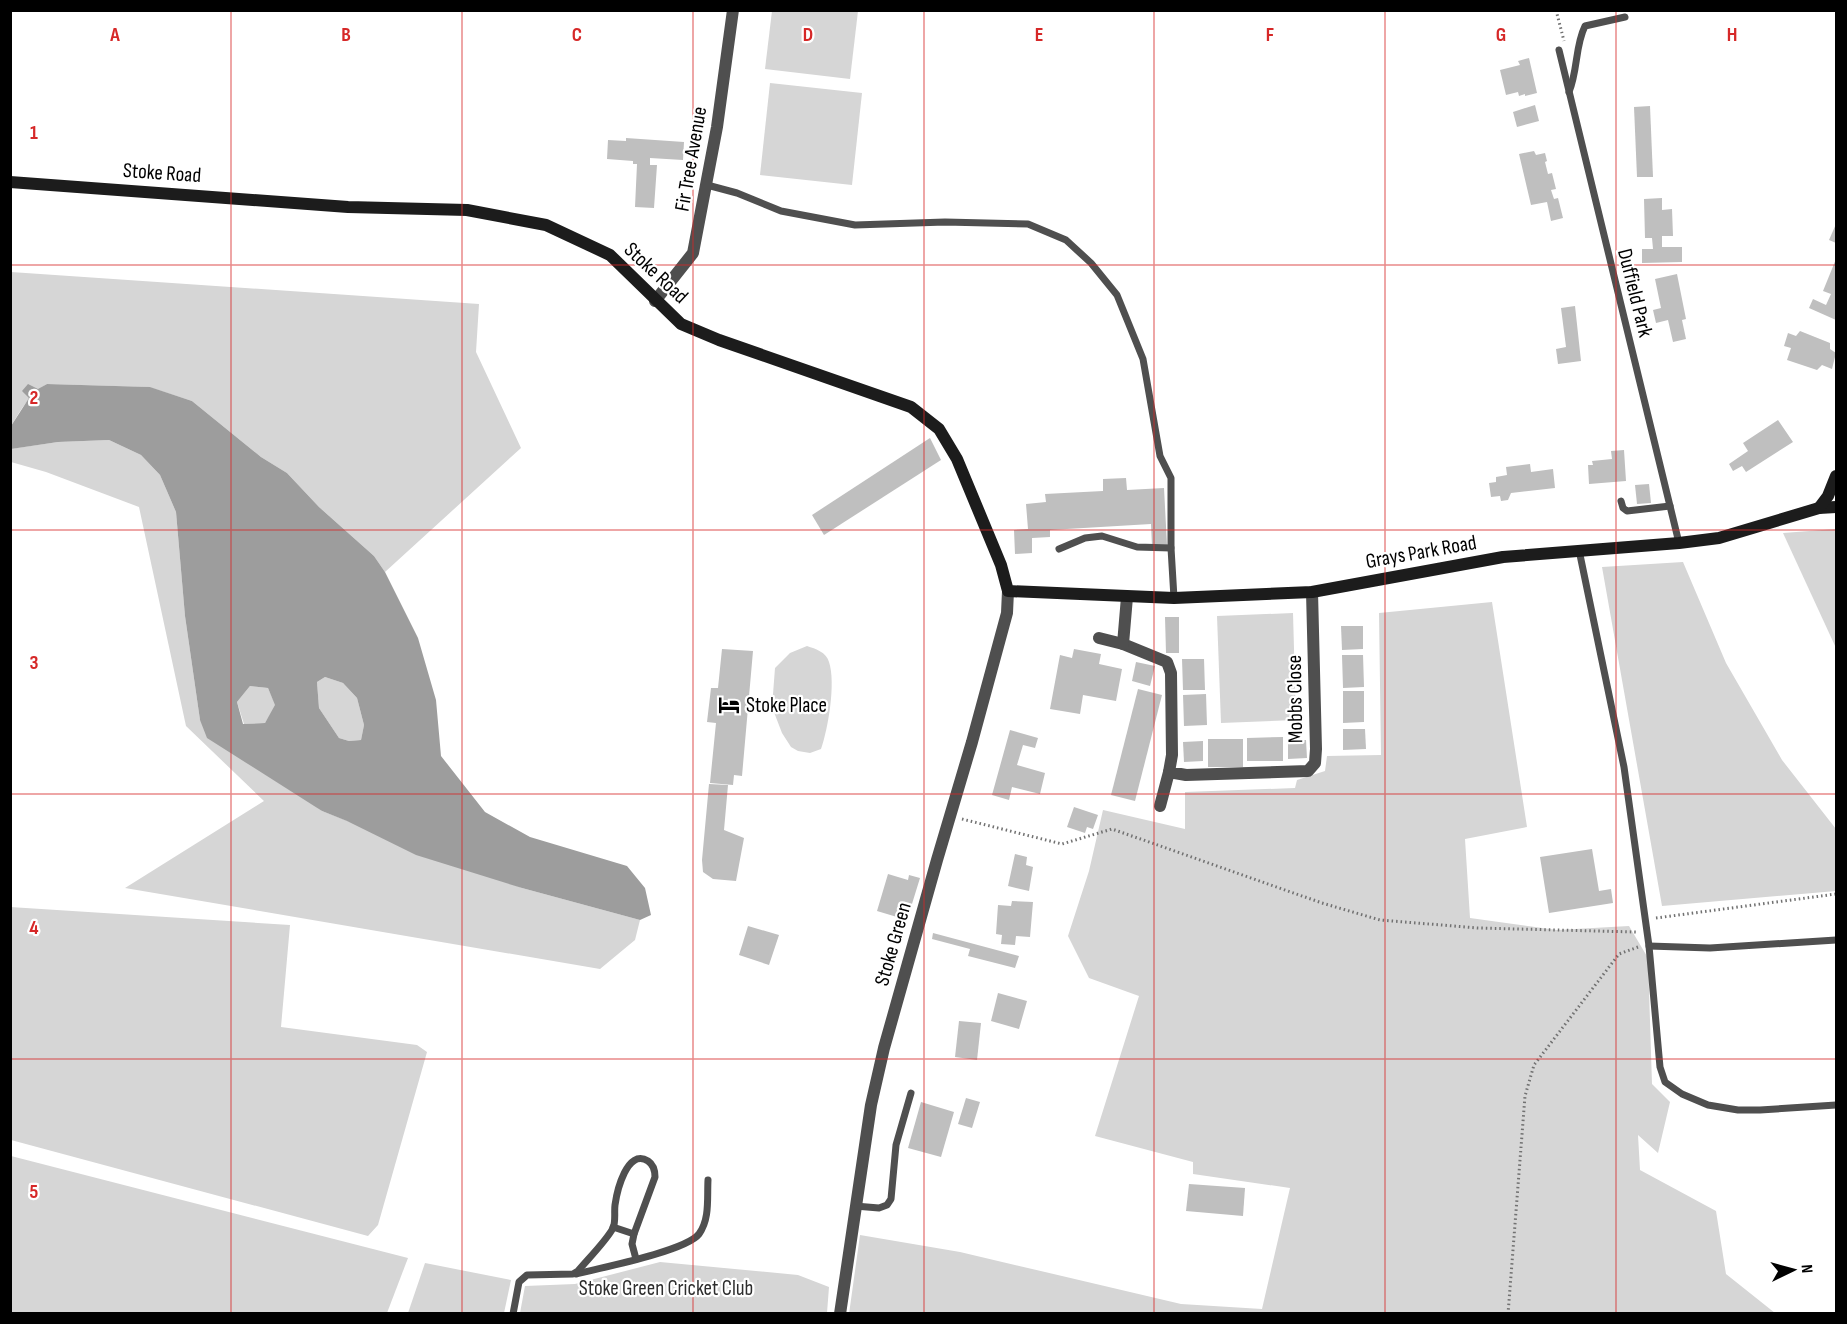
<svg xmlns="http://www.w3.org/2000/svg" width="1847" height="1324" font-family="'Sofia Sans Condensed',sans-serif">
	<rect width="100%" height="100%" fill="#fff"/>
	<g fill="#d6d6d6">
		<polygon points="772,11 858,11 850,79 765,69"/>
		<polygon points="770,83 862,93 852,185 760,175"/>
		<path d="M11,272L479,304L476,352L521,448L385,572L374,556L319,507L287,473L261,457L192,401L149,387L47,384C29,394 21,410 11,426Z"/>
		<polygon points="109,440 141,455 160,475 176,512 185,616 200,720 322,811 522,888 640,920 635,940 600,969 125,888 264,801 186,726 139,507 46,472 11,462 10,449 58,442"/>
		<polygon points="1836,529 1836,648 1783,533"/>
		<polygon points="1683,562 1726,663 1782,760 1836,829 1836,891 1662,906 1602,567"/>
		<polygon points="1492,602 1527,827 1465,839 1470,918 1557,930 1629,926 1648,958 1652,1084 1670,1102 1658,1153 1638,1135 1640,1170 1716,1211 1726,1274 1775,1313 849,1314 860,1235 960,1252 1181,1304 1262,1309 1290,1188 1193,1174 1193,1162 1095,1136 1139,996 1089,978 1068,936 1089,871 1103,810 1185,829 1185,792 1295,788 1297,780 1325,771 1327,756 1381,755 1379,613"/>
		<polygon points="1293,613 1296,720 1221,723 1217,616"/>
		<path d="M807,646C816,649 826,652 829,662C836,683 828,729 821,749L810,753L798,751L791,747L782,733L772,707L775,668L790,653Z"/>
		<polygon points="325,677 343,683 357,698 364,725 361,740 349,741 339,738 319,708 317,682"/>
		<polygon points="250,686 268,688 276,706 265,723 244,724 237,702"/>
		<polygon points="10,907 290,925 281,1027 417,1045 427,1052 378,1225 368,1236 11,1140"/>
		<polygon points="10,1156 11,1156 408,1258 387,1313 11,1313"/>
		<polygon points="660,1262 798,1275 829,1287 827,1313 520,1313 525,1286 575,1284"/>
		<polygon points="425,1263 511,1280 504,1313 408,1313"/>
	</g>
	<path fill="#9d9d9d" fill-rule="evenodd" d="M28,384L38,389L47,384L150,387L192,401L261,457L287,473L319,507L374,556L385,572L418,638L436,700L441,756L485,812L530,837L627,866L645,888L651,915L640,920L522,888L416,855L347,821L322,811L207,738L200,720L185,616L176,512L160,475L141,455L109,440L58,442L11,449V426L29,398L22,391ZM325,677L343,683L357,698L364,725L361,740L349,741L339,738L319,708L317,682ZM250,686L268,688L275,705L265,723L243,724L237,702Z"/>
	<g fill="#bfbfbf">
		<polygon points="1529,58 1537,93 1525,96 1525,94 1519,96 1518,92 1506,95 1500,70 1520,65 1518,61"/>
		<polygon points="1535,105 1539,121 1517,127 1513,112"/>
		<polygon points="1650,106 1653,177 1637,177 1634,107"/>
		<polygon points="626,138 684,142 683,160 650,158 650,165 657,165 654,208 635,207 637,164 633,164 633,161 607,159 608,140 626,141"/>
		<polygon points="1534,151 1536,155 1545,153 1547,161 1545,162 1548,174 1552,173 1556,189 1551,190 1554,199 1558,198 1563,218 1551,221 1547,202 1531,205 1519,154"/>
		<polygon points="1662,198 1662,210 1672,209 1673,236 1662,236 1662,247 1682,247 1682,262 1642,263 1642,249 1653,249 1652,238 1645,238 1644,199"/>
		<polygon points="1836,224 1836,243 1829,240"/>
		<polygon points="1836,259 1836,320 1809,308 1813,299 1826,305 1831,294 1823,291"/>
		<polygon points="1677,274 1686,319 1682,320 1686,339 1673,342 1668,320 1656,323 1653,310 1661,308 1655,279"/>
		<polygon points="1575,306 1581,361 1558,364 1556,349 1566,347 1561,308"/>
		<polygon points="1800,331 1830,343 1830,349 1836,353 1832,369 1822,365 1817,370 1787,360 1791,348 1784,346 1788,333 1796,336"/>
		<polygon points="1778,420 1793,442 1746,472 1742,466 1733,471 1729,464 1748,451 1743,443"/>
		<polygon points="930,438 941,460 824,535 812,515"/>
		<polygon points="1624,450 1626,481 1589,484 1588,465 1593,465 1592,461 1612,459 1611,451"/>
		<polygon points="1530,464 1531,472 1553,469 1555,488 1511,493 1508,500 1501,501 1500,496 1491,497 1489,483 1496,482 1496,477 1507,475 1506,467"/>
		<polygon points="1126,478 1127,490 1164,488 1167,545 1152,546 1151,524 1050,530 1050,537 1032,538 1032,553 1015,554 1014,530 1028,529 1026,504 1046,502 1045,494 1103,491 1103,479"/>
		<polygon points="1649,484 1651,503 1637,504 1635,485"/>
		<polygon points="1165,617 1179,617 1179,653 1166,653"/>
		<polygon points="1341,626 1363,626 1363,649 1342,650"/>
		<polygon points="722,649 753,651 742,776 734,775 733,785 710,783 716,723 707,722 711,688 718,688"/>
		<polygon points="1074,649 1101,654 1099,664 1122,669 1116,701 1083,695 1080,714 1050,709 1060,655 1072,658"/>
		<polygon points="1342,655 1363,655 1364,687 1343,688"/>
		<polygon points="1182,659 1204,659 1205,690 1183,690"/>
		<polygon points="1136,662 1155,666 1150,686 1132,681"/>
		<polygon points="1138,689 1162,695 1135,801 1111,795"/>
		<polygon points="1343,691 1364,691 1364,722 1343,723"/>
		<polygon points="1206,694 1207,725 1184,726 1183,695"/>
		<polygon points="1343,729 1365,729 1366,749 1343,750"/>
		<polygon points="1010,730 1038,738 1035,748 1023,745 1017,765 1045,773 1040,794 1012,787 1009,800 992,795"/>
		<polygon points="1283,737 1283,761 1247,761 1247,738"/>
		<rect x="1208" y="739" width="35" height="28"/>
		<polygon points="1288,740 1306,740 1307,758 1288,759"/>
		<polygon points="1203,741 1203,761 1184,762 1183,742"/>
		<polygon points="709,784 728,785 724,830 744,838 736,881 713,879 703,872 702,860"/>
		<polygon points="1074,807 1098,815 1093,829 1087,827 1085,833 1067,827"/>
		<polygon points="1592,849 1599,891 1611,889 1613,903 1549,913 1540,857"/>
		<polygon points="1015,854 1027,857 1026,865 1033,867 1029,891 1008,886"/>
		<polygon points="888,874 908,880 909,875 920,878 907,920 877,911"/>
		<polygon points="1012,901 1033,902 1030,937 1016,936 1015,945 1001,944 1002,935 996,934 998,905 1011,906"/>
		<polygon points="748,926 779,935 769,965 739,955"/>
		<polygon points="933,933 1019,956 1015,968 968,956 970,949 932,939"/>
		<polygon points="998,993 1027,1001 1019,1029 991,1021"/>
		<polygon points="959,1021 981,1023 977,1060 955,1057"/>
		<polygon points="966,1098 980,1102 972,1128 958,1124"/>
		<polygon points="921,1102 954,1112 941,1157 908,1148"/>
		<polygon points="1189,1184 1245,1188 1243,1216 1186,1211"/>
	</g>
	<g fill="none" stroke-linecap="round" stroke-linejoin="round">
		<g stroke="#717171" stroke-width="3" stroke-dasharray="1.5 3" stroke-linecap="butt">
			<polyline points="1556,10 1564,41"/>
			<polyline points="962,819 1062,844 1112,829 1322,903 1380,920 1478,928 1636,932"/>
			<polyline points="1656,918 1836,894"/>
			<polyline points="1508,1314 1525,1096 1534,1065 1619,954 1638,947"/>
		</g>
		<g stroke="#4f4f4f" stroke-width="7">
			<polyline points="1559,50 1679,543"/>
			<path d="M1569,92C1578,70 1575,46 1585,26L1625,17"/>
			<polyline points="707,185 737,193 781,211 855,225 945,222 1028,224 1066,240 1091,263 1117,295 1143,359 1160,456 1171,478 1171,548 1174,598"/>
			<polyline points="1621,501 1623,508 1627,511 1670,506"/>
			<polyline points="1059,549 1085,538 1102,536 1137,547 1171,548"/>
			<polyline points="1579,550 1624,767 1649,946 1660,1067 1665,1082 1682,1094 1708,1105 1738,1110 1760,1110 1836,1105"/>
			<polyline points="1649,946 1710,948 1836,940"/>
			<polyline points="855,1206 879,1208 887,1205 891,1199 896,1145 911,1093"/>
			<polyline points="613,1227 634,1234"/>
			<path d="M576,1274C600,1268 686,1251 699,1234C710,1219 707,1198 708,1180"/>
			<path d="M513,1314L519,1282L527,1275L573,1274L578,1271C587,1260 607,1240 613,1228C616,1222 614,1212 615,1205C617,1191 627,1148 648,1161C654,1165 655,1171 655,1177L634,1234L632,1244L636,1259"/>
		</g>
		<g stroke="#4f4f4f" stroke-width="12">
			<polyline points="655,301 693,253 717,127 733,10"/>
			<polyline points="1127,597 1123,644 1167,662 1171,673 1172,755 1169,772 1186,775 1308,771 1315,763 1316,749 1312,592"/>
			<polyline points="1099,638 1123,644"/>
			<polyline points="1160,806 1169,772"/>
			<polyline points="840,1314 871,1105 884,1048 937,860 972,742 1007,613 1008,591"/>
		</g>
		<g stroke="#1c1c1c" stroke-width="12">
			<polyline points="10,182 348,207 467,210 546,225 610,255 681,324 719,340 911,407 939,429 957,459 1001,565 1008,591 1174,598 1312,592 1503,557 1679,543 1719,538 1819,508 1836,507"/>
			<polyline points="1819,508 1828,496 1836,476"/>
		</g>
	</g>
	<path fill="none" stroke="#d62828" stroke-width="1.5" stroke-opacity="0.55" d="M231,10V1314M462,10V1314M693,10V1314M924,10V1314M1154,10V1314M1385,10V1314M1616,10V1314M10,265H1836M10,530H1836M10,794H1836M10,1059H1836"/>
	<defs>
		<symbol id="hotel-bare" viewBox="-9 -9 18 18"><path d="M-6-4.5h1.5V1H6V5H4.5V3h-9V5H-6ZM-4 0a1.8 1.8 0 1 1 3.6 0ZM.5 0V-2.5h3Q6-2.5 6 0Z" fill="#000" stroke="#fff" stroke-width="2.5" paint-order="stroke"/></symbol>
	</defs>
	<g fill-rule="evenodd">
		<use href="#hotel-bare" x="714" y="690" width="30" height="30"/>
	</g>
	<g text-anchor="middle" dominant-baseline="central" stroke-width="4.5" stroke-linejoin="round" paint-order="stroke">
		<g font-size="21" fill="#000" stroke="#fff">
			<text transform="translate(691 159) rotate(-80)">Fir Tree Avenue</text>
			<text transform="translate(162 173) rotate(4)">Stoke Road</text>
			<text transform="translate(656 273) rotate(43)">Stoke Road</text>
			<text transform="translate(1635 293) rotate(76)">Duffield Park</text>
			<text transform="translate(1421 552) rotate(-10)">Grays Park Road</text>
			<text transform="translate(1295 699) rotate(-91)">Mobbs Close</text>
			<text transform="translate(893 944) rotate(-74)">Stoke Green</text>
		</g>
		<g font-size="21" fill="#000" stroke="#fff" text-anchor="start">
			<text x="746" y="705">Stoke Place</text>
		</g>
		<g font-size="21" fill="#2d2d2d" stroke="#fff">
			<text x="666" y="1288">Stoke Green Cricket Club</text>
		</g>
	</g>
	<g font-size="20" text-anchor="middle" font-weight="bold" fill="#d62828" stroke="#fff" stroke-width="4.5" stroke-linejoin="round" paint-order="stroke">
		<text x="115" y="41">A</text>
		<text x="346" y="41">B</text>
		<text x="577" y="41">C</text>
		<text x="808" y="41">D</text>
		<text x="1039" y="41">E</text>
		<text x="1270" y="41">F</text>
		<text x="1501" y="41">G</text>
		<text x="1732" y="41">H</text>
		<text x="34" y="139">1</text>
		<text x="34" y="404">2</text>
		<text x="34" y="669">3</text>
		<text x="34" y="934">4</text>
		<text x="34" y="1198">5</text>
	</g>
	<rect width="1847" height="1324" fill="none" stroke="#000000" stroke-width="24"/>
	<g transform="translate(1793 1270) rotate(85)" stroke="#ffffff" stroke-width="4.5" paint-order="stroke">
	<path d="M0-4.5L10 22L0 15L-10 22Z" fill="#000000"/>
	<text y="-9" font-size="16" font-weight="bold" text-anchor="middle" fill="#000000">N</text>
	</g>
</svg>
